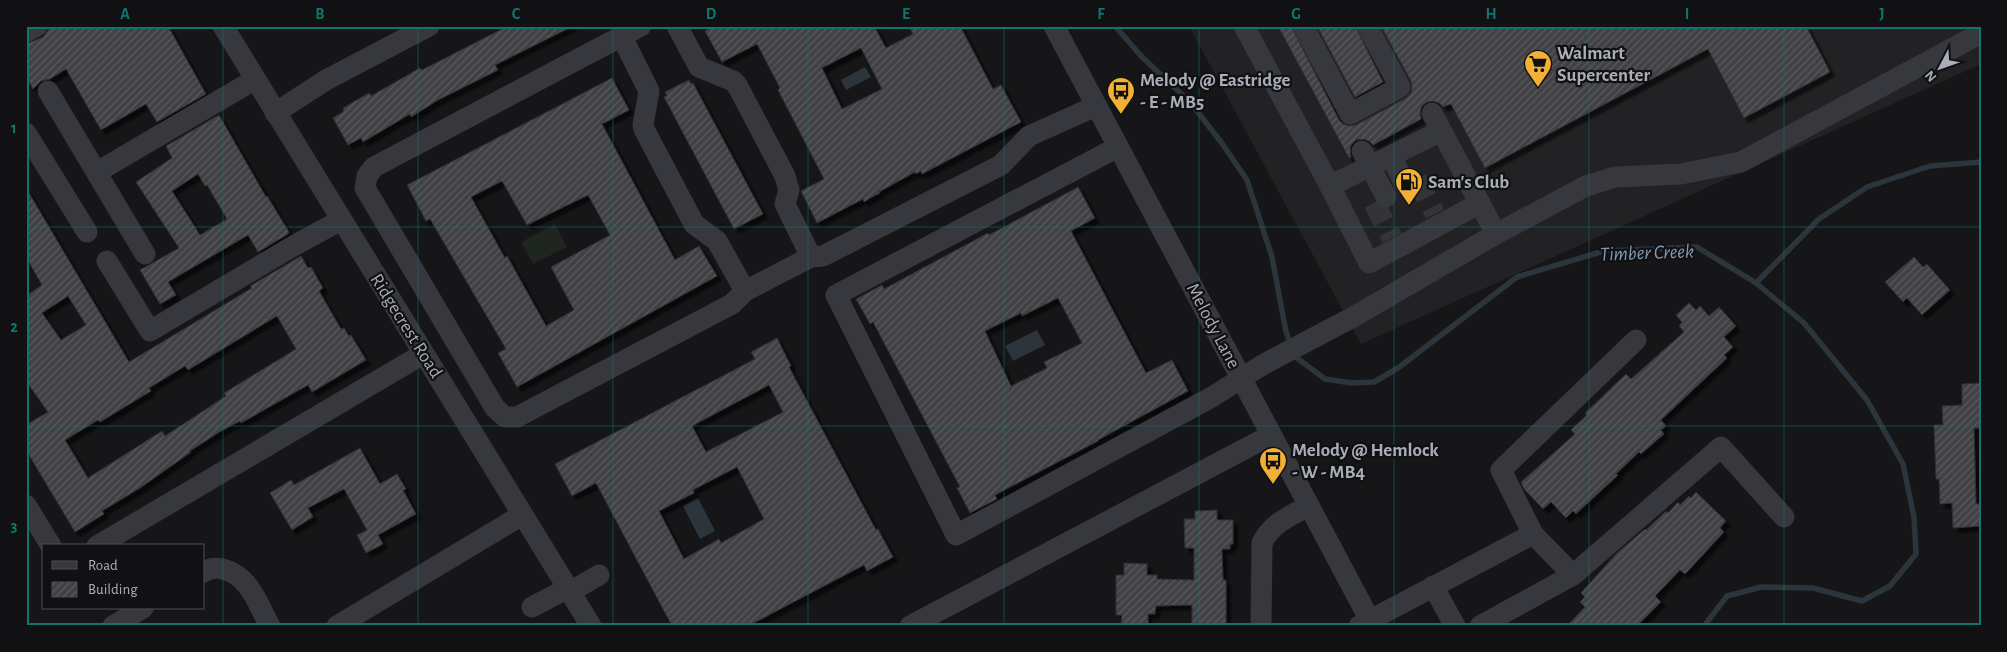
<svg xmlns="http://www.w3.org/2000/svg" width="2007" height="652" font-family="'Alegreya Sans',sans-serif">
	<defs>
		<pattern id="building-hatch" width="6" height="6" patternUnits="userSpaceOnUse" patternTransform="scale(1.25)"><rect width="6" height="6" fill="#404145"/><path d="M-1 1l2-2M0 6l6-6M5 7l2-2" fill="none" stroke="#595a5e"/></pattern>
		<filter id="shadow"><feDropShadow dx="4.5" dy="4.5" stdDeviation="1" flood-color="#0009"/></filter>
	</defs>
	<rect width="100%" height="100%" fill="#161618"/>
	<polygon fill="#222225" points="1189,26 1981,26 1981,64 1361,344"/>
	<polygon fill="#1e261f" points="555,224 567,247 533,264 521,242"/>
	<g fill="#2c353c">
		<polygon points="865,67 871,77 846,90 841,80"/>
		<polygon points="1037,330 1045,345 1013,361 1005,346"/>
		<polygon points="698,498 715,531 700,539 683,506"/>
	</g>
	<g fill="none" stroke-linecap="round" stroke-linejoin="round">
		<g stroke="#2c353c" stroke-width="5.5">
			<polyline points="1115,26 1142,57 1190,102 1221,142 1247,180 1272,257 1286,332 1291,345"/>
			<polyline points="1756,283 1819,219 1867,187 1930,166 1981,162"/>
			<polyline points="1295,353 1297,358 1325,379 1352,383 1374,382 1398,368 1517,277 1604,251 1697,247 1756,283 1804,323 1867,400 1903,464 1914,517 1916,554 1890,586 1862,601 1813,588 1761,587 1727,596 1704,626"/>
		</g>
	</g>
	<g fill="url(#building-hatch)" stroke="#303034" fill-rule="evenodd" filter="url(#shadow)">
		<polygon points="54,26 168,26 206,94 157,122 146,104 101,130 66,69 50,79 41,81 33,89 26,77 26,44 43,37 49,29"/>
		<polygon points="508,26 573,26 495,65 498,70 438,100 411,117 410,114 363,142 361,138 348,145 333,118 344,111 343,108 369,93 371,96 420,68 422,70"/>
		<path d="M713,26H874L886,48L913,34L909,26H960L993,89L1001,85L1021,122L922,174L921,171L916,174L915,172L879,192L880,193L872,197L864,202L863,199L817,223L801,191L824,179L778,90L780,88L757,44L722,62L705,31ZM861,48L882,89L842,109L822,68Z"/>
		<polygon points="1278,26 1291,26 1339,120 1343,124 1349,126 1356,125 1406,98 1411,93 1412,87 1411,81 1381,26 1806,26 1830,72 1744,118 1708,49 1485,168 1451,104 1443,107 1439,103 1433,101 1427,102 1422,106 1420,112 1421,119 1373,145 1369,141 1363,139 1356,140 1351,145 1350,151 1351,157 1349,158"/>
		<polygon points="1317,26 1355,26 1383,82 1355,97"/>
		<path d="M612,78L629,110L602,124L675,260L699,246L717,276L517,387L498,353L506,349L430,219L426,221L407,185ZM502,181L527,225L588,195L610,235L551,267L574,310L546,326L507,256L505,258L471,197Z"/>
		<polygon points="689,80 691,84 693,83 763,214 734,229 664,97 667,96 665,92"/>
		<path d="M219,115L266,197L267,196L289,232L288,234L258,252L248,235L168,282L176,295L160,304L140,270L179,248L136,182L172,158L166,146ZM198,174L205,186L207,185L227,219L200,235L172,191Z"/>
		<path d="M1078,187L1095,218L1071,231L1146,373L1172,360L1188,391L1098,440V441L995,495L997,499L970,513L957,488L960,487L873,322L870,324L856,299L882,285L884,289L988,233L989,235ZM1058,298L1082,343L1044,362L1047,368L1011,386L985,331L1021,313L1022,316Z"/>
		<path d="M26,188L129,362L217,309L252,288L250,286L301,256L308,268L311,267L323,288L319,291L341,329L344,328L349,336L351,335L366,360L312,392L308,385L241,423L240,421L221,431L190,451L191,452L140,488L102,511L104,514L75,532L26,450V425L48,412L26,381V291L29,294L42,285L26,257ZM68,296L86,325L61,340L42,313ZM277,316L296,349L224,393L226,396L165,436L162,431L88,478L65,440L98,420L100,422L151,391L149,388L185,366L188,370Z"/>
		<polygon points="1914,257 1923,267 1927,264 1950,290 1922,315 1907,298 1903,302 1885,282"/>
		<polygon points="1689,303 1696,310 1700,306 1709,316 1719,307 1736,326 1724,337 1733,347 1724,355 1727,358 1661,420 1666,426 1661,430 1664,434 1641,454 1639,452 1616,474 1618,475 1576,514 1573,511 1566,518 1551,502 1543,509 1524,489 1521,482 1575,434 1571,430 1587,415 1585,413 1626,374 1631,379 1684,332 1679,326 1682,322 1676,315"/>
		<path d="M777,338L791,366L789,367L876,530L878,529L893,557L867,571L864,565L748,626H672L596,483L572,496L555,464L755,359L751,352ZM769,385L783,412L706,452L692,426ZM737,467L764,519L721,543L719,539L684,559L659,511L694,493L693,490Z"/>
		<polygon points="1981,383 1981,428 1974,428 1976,504 1980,504 1981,526 1953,528 1952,503 1940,504 1939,479 1936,479 1934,425 1943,425 1942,406 1962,405 1962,384"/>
		<polygon points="360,448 380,484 397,474 406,489 403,490 416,514 378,535 383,544 366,553 357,535 367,530 344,489 308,508 313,517 292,530 270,493 291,480 294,485"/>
		<polygon points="1696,492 1726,521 1720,528 1724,532 1685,574 1680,570 1655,596 1661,602 1637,626 1567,626 1585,607 1580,602 1585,597 1581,593 1616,554 1645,529 1646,530 1666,511 1668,513 1678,502 1680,505 1689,496 1691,498"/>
		<polygon points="1217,510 1217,520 1233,520 1233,544 1230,545 1230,549 1222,549 1223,580 1226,580 1226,626 1192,626 1192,605 1156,606 1155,614 1148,614 1148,626 1121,626 1122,615 1116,615 1116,575 1124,575 1124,563 1147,564 1147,575 1157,575 1157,579 1194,580 1194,548 1185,548 1184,519 1195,519 1195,511"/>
	</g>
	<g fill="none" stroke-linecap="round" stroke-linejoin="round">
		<g stroke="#333438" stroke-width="21" stroke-dasharray="21 11" stroke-linecap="butt">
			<polyline points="1417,179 1435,214"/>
			<polyline points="1374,203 1392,238"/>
		</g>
		<g stroke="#37383d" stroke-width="21">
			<polyline points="223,26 591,626"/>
			<polyline points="641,26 374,167 367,176 365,188 495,408 505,417 517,417 732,304 745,291 811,257 823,256 1001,165 1029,136 1096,106"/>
			<polyline points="677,26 699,67 733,81 737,85 785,176 789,190 785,204 811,257"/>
			<polyline points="1054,26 1373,626"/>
			<polyline points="1244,26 1330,186 1441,131"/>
			<polyline points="1303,26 1350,114 1400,87 1367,26"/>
			<polyline points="26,32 37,26"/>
			<polyline points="622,37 649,91 643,125 644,129 694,224 717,241 745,291"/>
			<polyline points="48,91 145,254"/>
			<polyline points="275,113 326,80 429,26"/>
			<polyline points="1432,113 1496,234"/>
			<polyline points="26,133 87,232"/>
			<polyline points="1118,147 836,295 956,535 1212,397 1264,364 1355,316 1496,234 1586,186 1615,177 1681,174 1741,162 1981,33"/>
			<polyline points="1362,151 1386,197"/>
			<polyline points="1391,156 1406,186"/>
			<polyline points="97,172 254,80"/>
			<polyline points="1330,186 1369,263 1480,203"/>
			<polyline points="107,261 150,331 295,245 341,220"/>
			<polyline points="26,505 51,546"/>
			<polyline points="1533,534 1573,575"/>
			<polyline points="97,546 423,354"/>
			<path d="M204,572C218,563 236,572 246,584C255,593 263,614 270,626"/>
			<polyline points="1433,586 1455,626"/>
			<polyline points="570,592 599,575"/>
			<polyline points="532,607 568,588"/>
			<polyline points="113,626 143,608"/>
			<polyline points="337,626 522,515"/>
			<polyline points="910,626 1271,435"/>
			<path d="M1261,626L1262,543C1272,523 1290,516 1309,506"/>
			<polyline points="1359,626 1533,534 1501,470 1636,340"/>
			<polyline points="1480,626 1573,575 1721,447 1784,517"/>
		</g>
	</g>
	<path fill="none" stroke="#0f766e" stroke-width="1" stroke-opacity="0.55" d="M223,26V626M418,26V626M613,26V626M808,26V626M1004,26V626M1199,26V626M1394,26V626M1589,26V626M1784,26V626M26,227H1981M26,426H1981"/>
	<defs>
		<symbol id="supermarket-pin" viewBox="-11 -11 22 30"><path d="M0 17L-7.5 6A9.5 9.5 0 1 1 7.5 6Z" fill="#f2b134" stroke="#111113"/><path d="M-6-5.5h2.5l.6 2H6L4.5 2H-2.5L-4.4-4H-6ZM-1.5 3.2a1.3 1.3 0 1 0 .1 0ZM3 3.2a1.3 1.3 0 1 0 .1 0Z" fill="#111"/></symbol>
		<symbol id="bus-pin" viewBox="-11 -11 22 30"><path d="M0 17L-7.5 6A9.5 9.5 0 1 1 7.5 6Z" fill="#f2b134" stroke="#111113"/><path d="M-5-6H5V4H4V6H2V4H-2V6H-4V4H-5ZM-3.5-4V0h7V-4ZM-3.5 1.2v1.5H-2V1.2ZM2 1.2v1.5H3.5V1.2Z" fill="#111"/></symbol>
		<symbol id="fuel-pin" viewBox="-11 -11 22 30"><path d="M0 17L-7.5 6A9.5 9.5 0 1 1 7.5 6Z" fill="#f2b134" stroke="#111113"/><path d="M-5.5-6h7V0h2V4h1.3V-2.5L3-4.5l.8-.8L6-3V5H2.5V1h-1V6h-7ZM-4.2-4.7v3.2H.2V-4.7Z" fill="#111"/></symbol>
	</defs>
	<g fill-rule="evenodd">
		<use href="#supermarket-pin" x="1522" y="48" width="32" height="43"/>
		<use href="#bus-pin" x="1105" y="75" width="32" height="43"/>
		<use href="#fuel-pin" x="1393" y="166" width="32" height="43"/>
		<use href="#bus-pin" x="1257" y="445" width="32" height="43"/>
	</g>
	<g text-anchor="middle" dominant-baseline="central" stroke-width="4.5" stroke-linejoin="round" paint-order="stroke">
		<g font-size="19" font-weight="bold" fill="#a8adb8" stroke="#111113" text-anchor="start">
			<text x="1557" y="53">Walmart<tspan x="1557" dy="22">Supercenter</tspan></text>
			<text x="1140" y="80">Melody @ Eastridge<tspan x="1140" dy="22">- E - MB5</tspan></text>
			<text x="1428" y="182">Sam's Club</text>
			<text x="1292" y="450">Melody @ Hemlock<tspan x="1292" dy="22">- W - MB4</tspan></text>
		</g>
		<g font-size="19" fill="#a8adb8" stroke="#111113">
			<text transform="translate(406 326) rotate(58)">Ridgecrest Road</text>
			<text transform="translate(1213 326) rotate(62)">Melody Lane</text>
		</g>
		<g font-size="20" font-style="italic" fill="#7f9bb3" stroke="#111113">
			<text transform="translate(1647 253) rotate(-2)">Timber Creek</text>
		</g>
	</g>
	<rect width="2007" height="652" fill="none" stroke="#111113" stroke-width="55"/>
	<rect x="42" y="544" width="162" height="65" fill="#111113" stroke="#4d4f55"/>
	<rect x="52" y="561" width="25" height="8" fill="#37383d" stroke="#4d4f55"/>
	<text x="88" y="570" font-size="15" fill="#a8adb8">Road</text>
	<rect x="52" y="582" width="25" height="15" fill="url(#building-hatch)" stroke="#4d4f55"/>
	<text x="88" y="594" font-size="15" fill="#a8adb8">Building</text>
	<g transform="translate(1940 68) rotate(229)" stroke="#111113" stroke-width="4" paint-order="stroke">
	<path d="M0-4L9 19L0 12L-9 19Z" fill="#a8adb8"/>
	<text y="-8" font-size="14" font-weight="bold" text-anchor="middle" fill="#a8adb8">N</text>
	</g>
	<rect x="28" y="28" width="1952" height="596" fill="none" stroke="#0f766e" stroke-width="2"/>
	<g font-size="16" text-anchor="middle" font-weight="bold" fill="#0f766e">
		<text x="125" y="19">A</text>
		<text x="320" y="19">B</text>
		<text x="516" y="19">C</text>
		<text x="711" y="19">D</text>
		<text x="906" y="19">E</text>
		<text x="1101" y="19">F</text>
		<text x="1296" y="19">G</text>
		<text x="1491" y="19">H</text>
		<text x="1687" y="19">I</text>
		<text x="1882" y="19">J</text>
		<text x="14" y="133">1</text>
		<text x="14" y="332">2</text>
		<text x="14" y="531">3</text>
	</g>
</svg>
